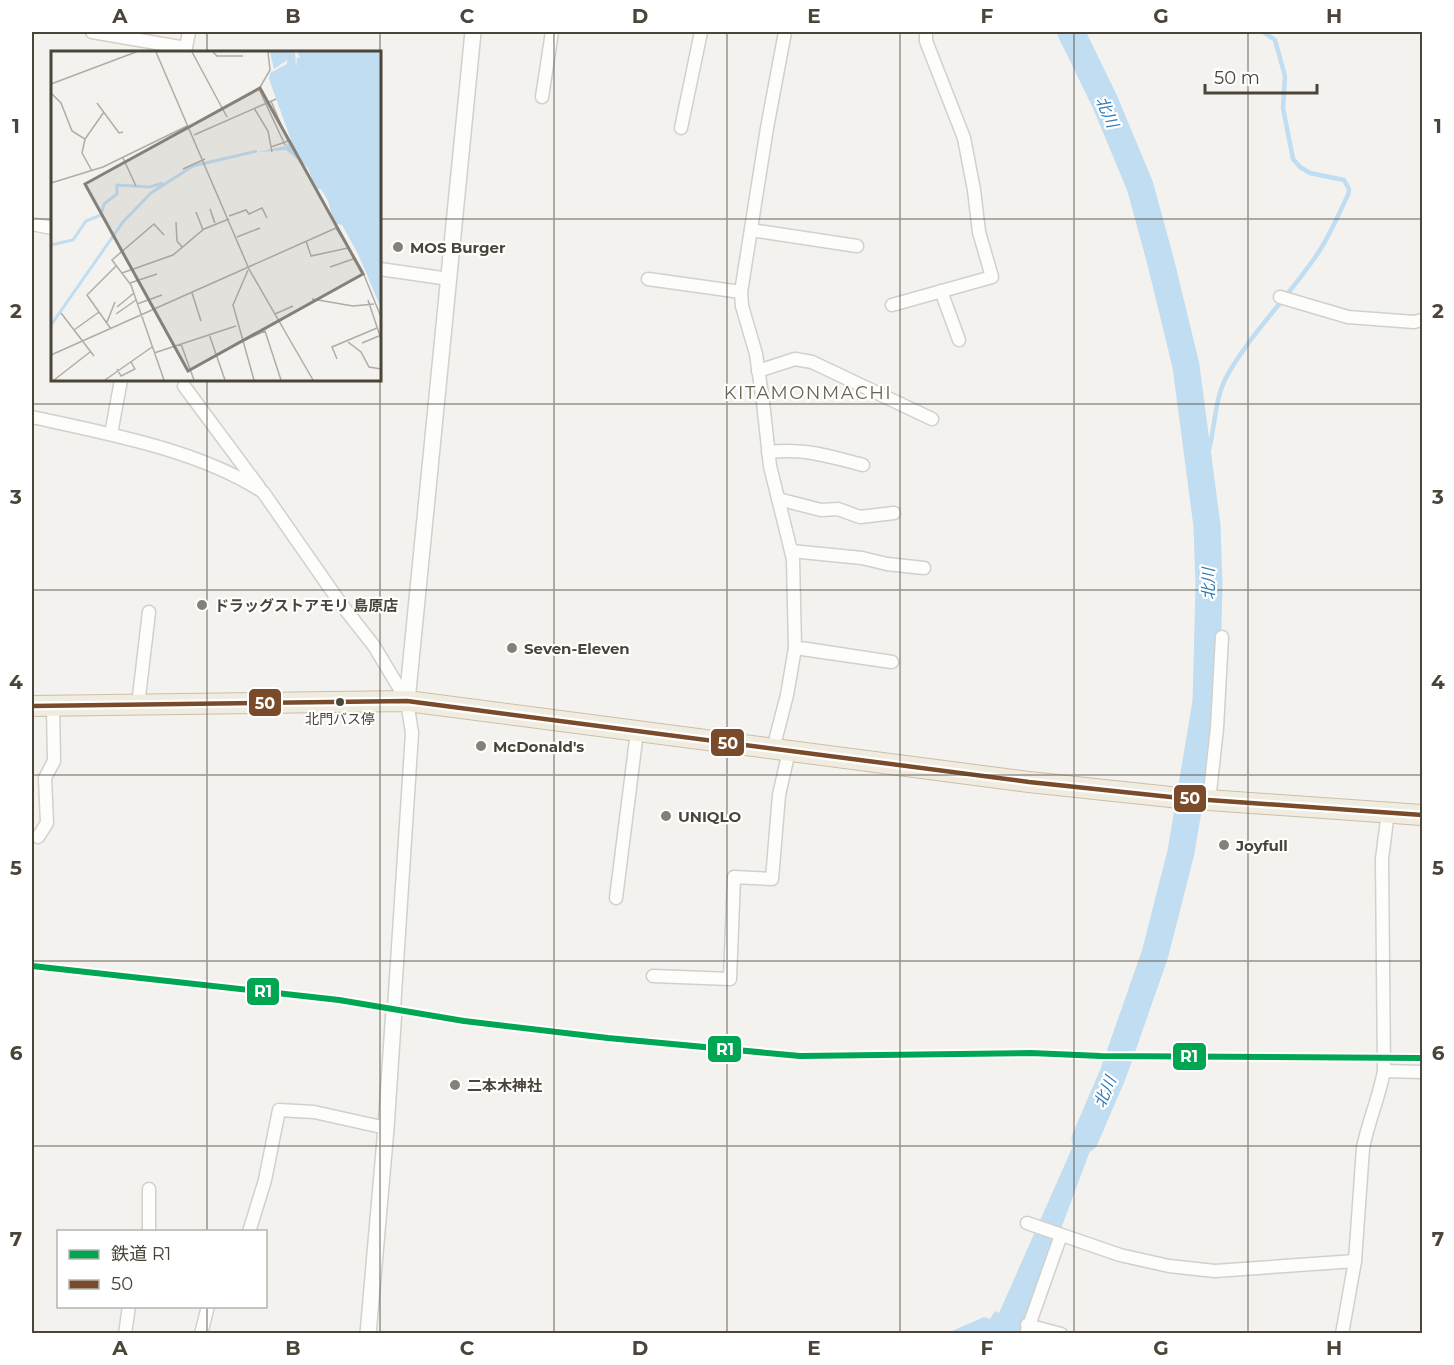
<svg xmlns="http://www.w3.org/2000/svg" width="1454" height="1365" font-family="Montserrat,'Noto Sans JP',sans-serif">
	<rect width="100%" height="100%" fill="#f4f2ee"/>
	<polygon fill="#c0ddf1" points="1077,1137 1093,1143 1022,1333 945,1334 984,1317 990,1319 995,1311 999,1313"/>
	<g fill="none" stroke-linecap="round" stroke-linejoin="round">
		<path stroke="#c0ddf1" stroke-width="4.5" d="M1201,470C1217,441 1211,403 1228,374C1253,331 1288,297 1316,256C1329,238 1338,215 1348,195L1349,189L1344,180L1310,173L1300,167L1293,159L1283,108L1285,76L1275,40L1263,32"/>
		<polyline stroke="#c0ddf1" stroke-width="27" points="1071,32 1105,102 1140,186 1161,263 1186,366 1207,526 1209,586 1206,702 1181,852 1155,954 1113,1074 1085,1139"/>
		<defs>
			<g id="minor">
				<polyline points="92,32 186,48"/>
				<polyline points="185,52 189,32"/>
				<polyline points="542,97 552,32"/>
				<polyline points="681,128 701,32"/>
				<polyline points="32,224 52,228"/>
				<polyline points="751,230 857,246"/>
				<polyline points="380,269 449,279"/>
				<polyline points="648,279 741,292"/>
				<polyline points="941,291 959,340"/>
				<polyline points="1280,297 1348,317 1414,322 1422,320"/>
				<polyline points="892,305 992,277 979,232 974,190 964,138 926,41 926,32"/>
				<polyline points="758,371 795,359 812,362 932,419"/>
				<polyline points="184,386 259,487"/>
				<path d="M32,417C105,433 200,450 263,492L341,604L374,646L407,701L412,733L394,1009"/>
				<polyline points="111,434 121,380"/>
				<path d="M768,452C807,448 827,456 863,465"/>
				<polyline points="778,499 821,510 838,509 860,517 894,513"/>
				<polyline points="791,551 862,558 887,564 924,568"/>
				<polygon points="795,648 807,649 892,662"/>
				<polyline points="138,705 149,612"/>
				<polyline points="773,749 787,695 795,648 793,559 770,466 763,402 756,354 742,306 741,292 767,128 785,32"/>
				<polyline points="1209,801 1217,728 1222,637"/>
				<polyline points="38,837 47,823 45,778 54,761 53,706"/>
				<polyline points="616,898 637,732"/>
				<polyline points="653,976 730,979 734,877 772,879 779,795 789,751"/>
				<polyline points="1384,1071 1422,1072"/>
				<polyline points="1027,1223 1120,1255 1169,1266 1215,1271 1355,1261"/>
				<polyline points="149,1232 149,1189"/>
				<polyline points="249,1232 265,1180 279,1110 314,1112 386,1128"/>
				<polyline points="1027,1325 1061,1334"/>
				<polyline points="125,1334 129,1306"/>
				<polyline points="201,1334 208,1306"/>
				<polyline points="1026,1334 1061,1235"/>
				<path d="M1342,1334L1355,1261L1363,1148C1368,1122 1379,1098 1384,1071L1382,859L1388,812"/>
			</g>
			<g id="tertiary">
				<polyline points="407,701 473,32"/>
				<polyline points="368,1334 386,1128 394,1009"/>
			</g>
			<polyline id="trunk" points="32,706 407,701 1029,782 1180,798 1422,815"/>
		</defs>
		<use href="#minor" stroke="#d2d0cb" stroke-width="15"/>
		<use href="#tertiary" stroke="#d2d0cb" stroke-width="18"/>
		<use href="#trunk" stroke="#ccbfa9" stroke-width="22"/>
		<use href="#minor" stroke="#fdfdfc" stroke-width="12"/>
		<use href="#tertiary" stroke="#fdfdfc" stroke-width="15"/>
		<use href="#trunk" stroke="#f0ece0" stroke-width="20"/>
		<defs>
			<polyline id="bus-1" points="32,706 407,701 1029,782 1180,798 1422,815"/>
		</defs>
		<use href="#bus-1" stroke="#fff" stroke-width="9"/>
		<use href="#bus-1" stroke="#7a4b2a" stroke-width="4.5"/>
		<defs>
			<polyline id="rail-1" points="32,966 339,1000 464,1021 608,1038 800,1056 1031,1053 1101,1056 1422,1058"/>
		</defs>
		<use href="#rail-1" stroke="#fff" stroke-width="10"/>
		<use href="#rail-1" stroke="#00a651" stroke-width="6"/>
	</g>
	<path fill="none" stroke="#4b4439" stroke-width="1.5" stroke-opacity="0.55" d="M207,32V52M380,32V1334M554,32V1334M727,32V1334M900,32V1334M1074,32V1334M1248,32V1334M32,219H52M380,219H1422M207,380V1232M32,404H1422M32,590H1422M32,775H1422M32,961H1422M32,1146H1422M207,1306V1334"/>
	<g fill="#868178" stroke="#fff" stroke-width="2">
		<circle cx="398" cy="247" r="6"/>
		<circle cx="202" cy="605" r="6"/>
		<circle cx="512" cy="648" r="6"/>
		<circle cx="481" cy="746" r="6"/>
		<circle cx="666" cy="816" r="6"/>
		<circle cx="1224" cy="845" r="6"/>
		<circle cx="455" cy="1085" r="6"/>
	</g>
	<circle fill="#4b4439" stroke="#fff" stroke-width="2" cx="340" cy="702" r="5"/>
	<g text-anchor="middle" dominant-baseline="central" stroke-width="4.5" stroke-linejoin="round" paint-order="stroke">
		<g font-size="14" fill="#4b4439" stroke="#fff">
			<text x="340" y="719">北門バス停</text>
		</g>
		<g font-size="15" font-weight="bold" fill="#4b4439" stroke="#fff" text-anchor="start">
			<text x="410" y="247">MOS Burger</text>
			<text x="214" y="605">ドラッグストアモリ 島原店</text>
			<text x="524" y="648">Seven-Eleven</text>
			<text x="493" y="746">McDonald's</text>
			<text x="678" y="816">UNIQLO</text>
			<text x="1236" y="845">Joyfull</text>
			<text x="467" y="1085">二本木神社</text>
		</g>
		<g font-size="16" font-style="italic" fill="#2e7ab2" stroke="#fff">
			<text transform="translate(1107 112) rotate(66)">北川</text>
			<text transform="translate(1208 584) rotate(-90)">北川</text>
			<text transform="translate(1105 1092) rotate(-67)">北川</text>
		</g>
		<g font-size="18" letter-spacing="1.5" fill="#6e6250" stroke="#fff">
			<text x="808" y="393">KITAMONMACHI</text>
		</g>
	</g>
	<g transform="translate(51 51)">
		<rect width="330" height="330" fill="#f4f2ee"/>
		<path d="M219,1H244L245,17L246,7L249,6L246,1H330V257L307,203L291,174L283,172L277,150L270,138H265L257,117L235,99L207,101L234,95L240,89L218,28L219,22L236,13V9L223,18Z" fill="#c0ddf1"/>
		<path fill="none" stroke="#c0ddf1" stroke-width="3" d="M0,194L22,189L35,170L50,164L53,153L66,143V134L99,136L112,132M0,274L72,171L100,142L142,115L206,100"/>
		<path fill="none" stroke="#b0aca6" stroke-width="1.5" d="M105,1L198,218L262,329M141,1L176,66M162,1L166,5H192M217,1L219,19L208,38L234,94M0,33L85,1M0,42L10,52L21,80L34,88L31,102L41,120M220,50L237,90L220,96M46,52L68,82L72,81M203,57L217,80L221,101M143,84L225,48M34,88L53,61M72,107L85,135M132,118L154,108M0,132L52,116L136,75M159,158L164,172L163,170ZM145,161L152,179M178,165L195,159L198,163L211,157L216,167M125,171L126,190L131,196M186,186L209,177M255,190L260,205L297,197M279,216L305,207M197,219L182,254L203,329M71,222L122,204L153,178L178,168M79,232L106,223M141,242L150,270M261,248L302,255L323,253M317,249L330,288M86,253L111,244M66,256L83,242M10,262L43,305M65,263L85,249M224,263L242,255M56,271L64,251M60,278L36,244L65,215M23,279L48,261M158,283L174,329M190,291L214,280L230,329M297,291L310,301L318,316L330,318M311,292L328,285M130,293L143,329M103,302L185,275M0,304L285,177L311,219L330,266M286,308L281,296L326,277M66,318L70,325L84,318L80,311M3,329L39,301M54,329L101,296M113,329L80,234L61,209L103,173L113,184"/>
		<path fill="#868178" fill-opacity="0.15" stroke="#868178" stroke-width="3" d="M209,37L312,223L137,320L34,133Z"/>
		<rect width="330" height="330" fill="none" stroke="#4b4439" stroke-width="3"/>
	</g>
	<g stroke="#fff" stroke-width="2">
		<rect x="248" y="688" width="34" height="29" rx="6" fill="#7a4b2a"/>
		<rect x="710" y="728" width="35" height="29" rx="6" fill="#7a4b2a"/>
		<rect x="1173" y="784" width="34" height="29" rx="6" fill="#7a4b2a"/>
		<rect x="246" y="977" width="34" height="29" rx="6" fill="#00a651"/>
		<rect x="707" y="1035" width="35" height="28" rx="6" fill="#00a651"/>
		<rect x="1172" y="1042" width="35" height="29" rx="6" fill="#00a651"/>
	</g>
	<g font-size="16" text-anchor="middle" font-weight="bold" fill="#fff">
		<text x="265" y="709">50</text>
		<text x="728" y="749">50</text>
		<text x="1190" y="804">50</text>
		<text x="263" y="997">R1</text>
		<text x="725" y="1055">R1</text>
		<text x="1189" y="1062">R1</text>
	</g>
	<rect width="1454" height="1365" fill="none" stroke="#ffffff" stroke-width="66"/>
	<rect x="57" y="1230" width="210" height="78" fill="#ffffff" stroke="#b7b4b0" stroke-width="1.5"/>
	<rect x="69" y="1250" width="30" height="9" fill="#00a651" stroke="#b7b4b0" stroke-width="1.5"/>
	<text x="111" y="1260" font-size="18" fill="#4b4439">鉄道 R1</text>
	<rect x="69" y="1280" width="30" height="9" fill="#7a4b2a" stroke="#b7b4b0" stroke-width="1.5"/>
	<text x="111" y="1290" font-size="18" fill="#4b4439">50</text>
	<path d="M1205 84v9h112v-9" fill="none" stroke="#4b4439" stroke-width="3"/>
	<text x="1214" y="84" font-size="18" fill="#4b4439" stroke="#ffffff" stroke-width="4.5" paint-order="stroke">50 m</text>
	<rect x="33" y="33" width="1388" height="1299" fill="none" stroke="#4b4439" stroke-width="2"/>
	<g font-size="20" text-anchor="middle" font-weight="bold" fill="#4b4439">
		<text x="120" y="23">A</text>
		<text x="293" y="23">B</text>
		<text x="467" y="23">C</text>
		<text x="640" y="23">D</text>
		<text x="814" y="23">E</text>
		<text x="987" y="23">F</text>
		<text x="1161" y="23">G</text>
		<text x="1334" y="23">H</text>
		<text x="16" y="133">1</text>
		<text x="1438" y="133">1</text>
		<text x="16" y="318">2</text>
		<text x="1438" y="318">2</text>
		<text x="16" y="504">3</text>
		<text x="1438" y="504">3</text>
		<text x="16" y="689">4</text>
		<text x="1438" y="689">4</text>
		<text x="16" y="875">5</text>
		<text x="1438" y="875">5</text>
		<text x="16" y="1060">6</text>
		<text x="1438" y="1060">6</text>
		<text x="16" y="1246">7</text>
		<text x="1438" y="1246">7</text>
		<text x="120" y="1355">A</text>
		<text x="293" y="1355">B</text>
		<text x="467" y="1355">C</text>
		<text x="640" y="1355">D</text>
		<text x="814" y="1355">E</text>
		<text x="987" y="1355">F</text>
		<text x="1161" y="1355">G</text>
		<text x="1334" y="1355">H</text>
	</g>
</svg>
